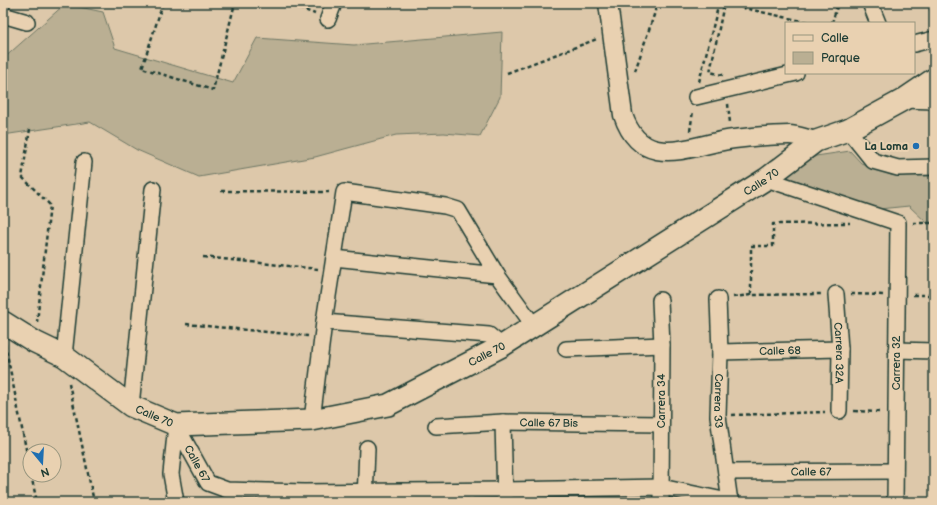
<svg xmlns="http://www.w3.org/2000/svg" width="937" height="505" font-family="'Balsamiq Sans',sans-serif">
	<rect width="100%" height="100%" fill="#ddc8aa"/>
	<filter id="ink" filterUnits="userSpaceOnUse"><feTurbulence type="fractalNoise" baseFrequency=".025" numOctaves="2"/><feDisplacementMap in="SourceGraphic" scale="8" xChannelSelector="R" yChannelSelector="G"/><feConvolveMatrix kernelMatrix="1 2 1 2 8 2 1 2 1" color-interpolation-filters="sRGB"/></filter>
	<g filter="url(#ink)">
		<g fill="#baaf93" stroke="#6c7664">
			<polygon points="65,4 103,12 115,48 233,83 257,38 354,45 502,32 500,97 480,136 444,133 396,135 315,157 199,177 137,150 90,122 3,135 3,59"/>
			<polygon points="850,151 861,163 891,175 934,176 934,223 927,223 909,206 879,209 783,176 816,156"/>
		</g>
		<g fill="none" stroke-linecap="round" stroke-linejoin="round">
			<defs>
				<g id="minor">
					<polyline points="870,3 878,23"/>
					<polyline points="3,15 27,22"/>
					<polyline points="328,19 334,3"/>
					<polyline points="914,44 934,39"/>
					<polyline points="696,97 796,73"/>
					<polyline points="903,100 934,101"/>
					<polyline points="848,130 873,161 898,168 934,167"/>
					<polyline points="766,179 898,223 895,502"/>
					<polyline points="334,258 497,275"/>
					<path id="s1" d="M836,294L840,349L839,411"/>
					<path id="s2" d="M718,299L720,352L718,416L730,502"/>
					<polyline points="660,300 662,345 661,502"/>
					<polyline points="324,322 489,335 502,346"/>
					<polyline points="566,349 662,345"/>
					<polyline points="896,350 934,351"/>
					<path id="s3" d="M720,352L840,349"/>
					<polyline points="64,356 84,162"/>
					<polyline points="131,406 153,189"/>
					<polyline points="312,420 324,322 344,192 445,206 458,210 497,275 534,326"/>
					<polyline points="503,422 505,502"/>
					<path id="s4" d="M176,425L208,483L227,490L304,492L506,490L661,487L733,502"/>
					<path id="s5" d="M436,426L503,422L661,424"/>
					<path id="s6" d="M726,472L895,471"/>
					<polyline points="365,501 367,448"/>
					<polyline points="176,502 171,474 176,425"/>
				</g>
				<path id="tertiary" d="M608,3L623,115C643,174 692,144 734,139C751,137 771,135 789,135C797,135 807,139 816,141"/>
				<g id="secondary">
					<path id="s7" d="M3,322L35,342L64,356L131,406L176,425L312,420L388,405L502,346L766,179L816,141L848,130L903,100L934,79"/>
				</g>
			</defs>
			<use href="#minor" stroke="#1f3d34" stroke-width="18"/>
			<use href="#tertiary" stroke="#1f3d34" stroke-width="21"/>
			<use href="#secondary" stroke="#1f3d34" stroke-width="24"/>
			<g stroke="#1f3d34" stroke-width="2.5" stroke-dasharray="4 3" stroke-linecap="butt">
				<polyline points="163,3 142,68 213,90 235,3"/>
				<polyline points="286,3 315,14"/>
				<polyline points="721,3 811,23"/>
				<polyline points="926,3 934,15"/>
				<polyline points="348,6 367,3"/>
				<polyline points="832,23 838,3"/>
				<polyline points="635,71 654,15 657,3"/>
				<polyline points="507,73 597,39"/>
				<polyline points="723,75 710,72 724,4"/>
				<polyline points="699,82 719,3"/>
				<polyline points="728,104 730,123"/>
				<polyline points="30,129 22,177 50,205 37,322"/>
				<polyline points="690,131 693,111"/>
				<polyline points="221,191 329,192"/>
				<polyline points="913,223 934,223"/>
				<polyline points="203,257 318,269"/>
				<polyline points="851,294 884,295"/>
				<polyline points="751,295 751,246 773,246 773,224 850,223"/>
				<polyline points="913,295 934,295"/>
				<polyline points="733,297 751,295 822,294"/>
				<polyline points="186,324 308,336"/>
				<polyline points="5,344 30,469"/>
				<polyline points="69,383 94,502"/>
				<polyline points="854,411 881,412"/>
				<polyline points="732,415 825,412"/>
				<polyline points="31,475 37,502"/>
			</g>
			<use href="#minor" stroke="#e9d1b1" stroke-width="15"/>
			<use href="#tertiary" stroke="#e9d1b1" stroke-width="18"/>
			<use href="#secondary" stroke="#e9d1b1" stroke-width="21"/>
		</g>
	</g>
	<circle fill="#1f6fb2" stroke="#e9d1b1" stroke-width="1.5" cx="916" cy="146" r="4"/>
	<g text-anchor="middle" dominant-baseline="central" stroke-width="4" stroke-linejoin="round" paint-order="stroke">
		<g font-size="11" font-weight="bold" fill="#1f3d34" stroke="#e9d1b1" text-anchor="end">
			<text x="908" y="146">La Loma</text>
		</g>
		<g font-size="11" fill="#1f3d34" stroke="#e9d1b1">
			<text stroke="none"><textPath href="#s7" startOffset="851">Calle 70</textPath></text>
			<text stroke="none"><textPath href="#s3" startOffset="60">Calle 68</textPath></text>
			<text stroke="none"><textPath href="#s1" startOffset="59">Carrera 32A</textPath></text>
			<text stroke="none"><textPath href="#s7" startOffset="527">Calle 70</textPath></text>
			<text transform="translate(896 363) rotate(-90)">Carrera 32</text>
			<text transform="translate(661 401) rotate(-90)">Carrera 34</text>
			<text stroke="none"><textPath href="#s2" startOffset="102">Carrera 33</textPath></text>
			<text stroke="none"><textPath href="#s7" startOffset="179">Calle 70</textPath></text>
			<text stroke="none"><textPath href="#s5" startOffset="113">Calle 67 Bis</textPath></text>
			<text stroke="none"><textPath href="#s4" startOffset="44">Calle 67</textPath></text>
			<text stroke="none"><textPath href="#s6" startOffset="85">Calle 67</textPath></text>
		</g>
	</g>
	<rect width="937" height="505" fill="none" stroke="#e9d1b1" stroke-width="16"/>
	<rect x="8" y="8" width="921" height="489" fill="none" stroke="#1f3d34" stroke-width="1.5" filter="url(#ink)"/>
	<rect x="785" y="22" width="130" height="52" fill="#e9d1b1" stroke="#98967f"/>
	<rect x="793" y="35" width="20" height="6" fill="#e9d1b1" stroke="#98967f"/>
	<text x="821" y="42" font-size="12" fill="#1f3d34">Calle</text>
	<rect x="793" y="52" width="20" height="12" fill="#baaf93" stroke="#98967f"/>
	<text x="821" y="62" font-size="12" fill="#1f3d34">Parque</text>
	<g transform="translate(42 463) rotate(162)"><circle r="19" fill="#e9d1b1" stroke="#98967f"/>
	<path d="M0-3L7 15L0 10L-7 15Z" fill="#1f6fb2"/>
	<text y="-6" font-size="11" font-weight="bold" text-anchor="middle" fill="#1f3d34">N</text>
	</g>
</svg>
